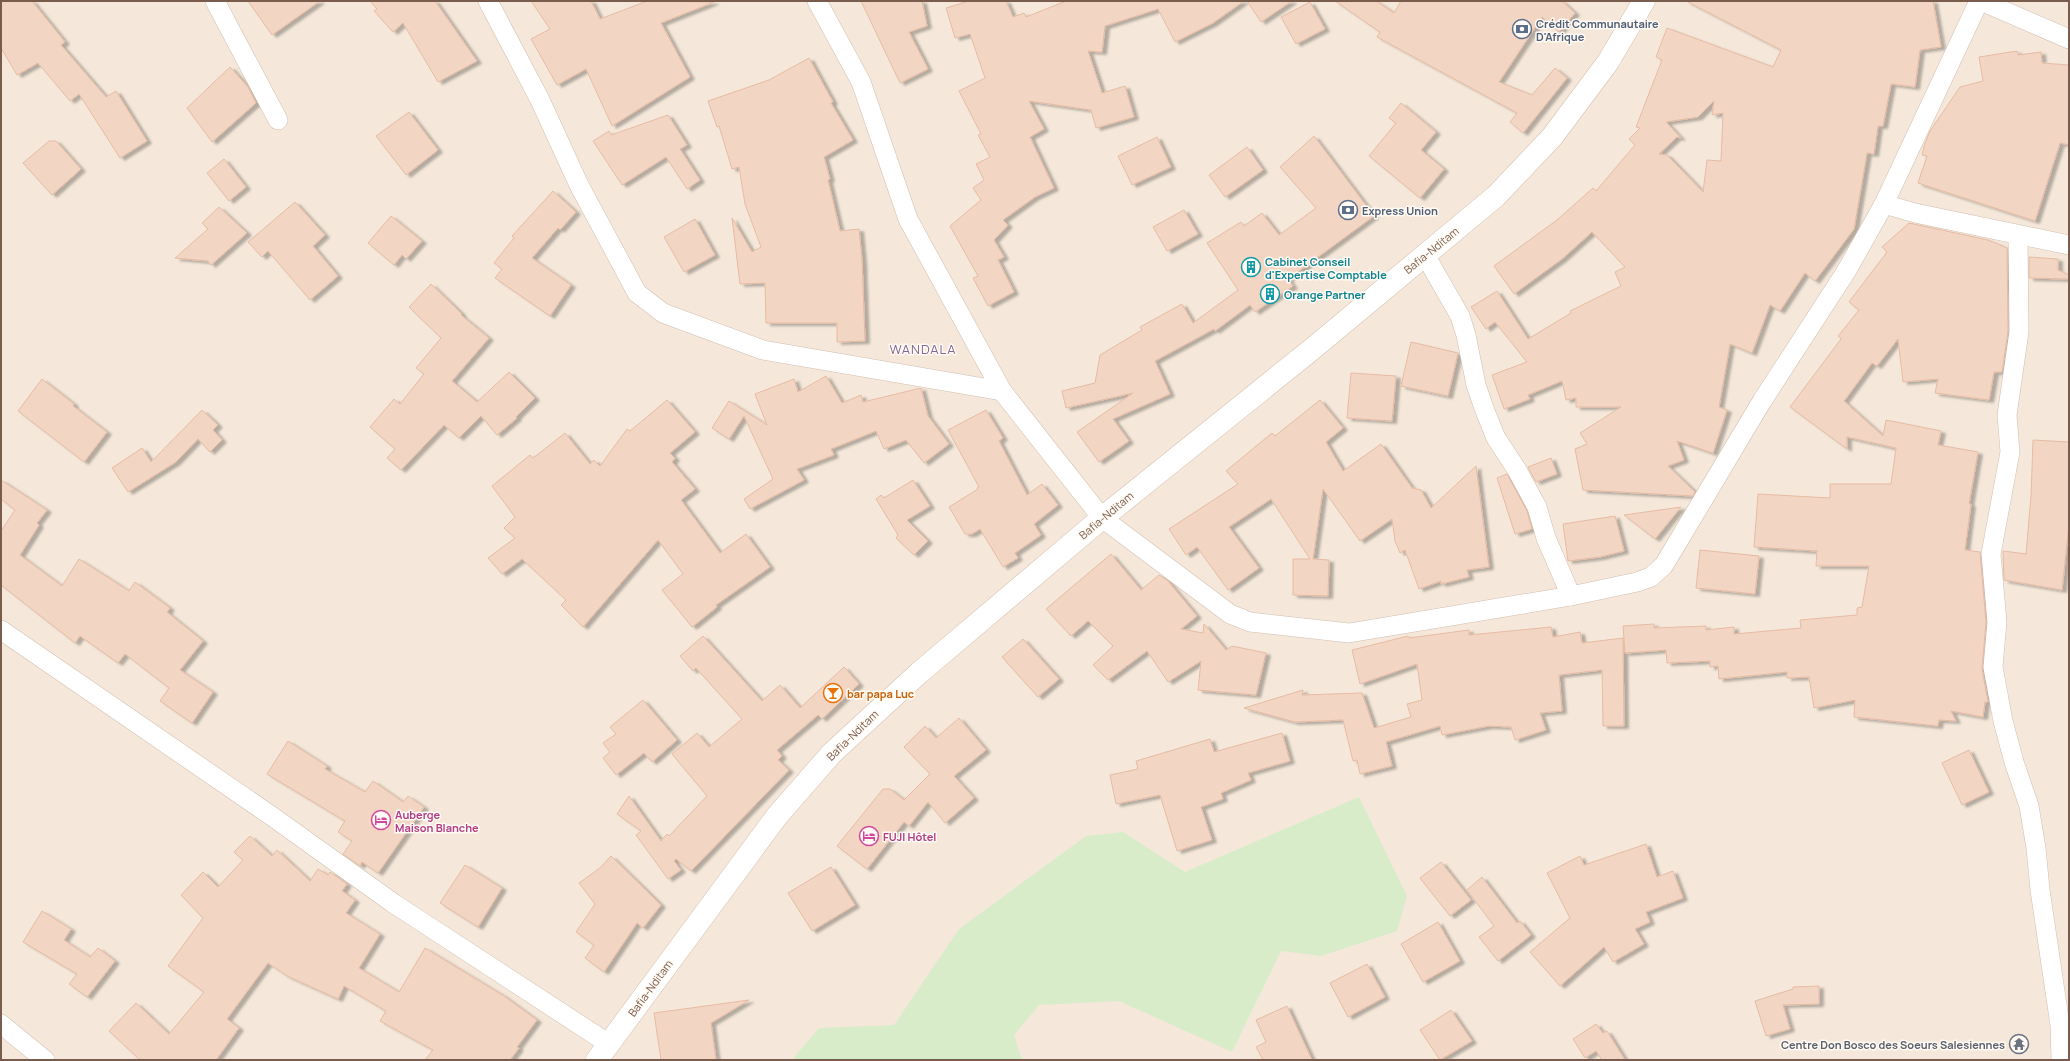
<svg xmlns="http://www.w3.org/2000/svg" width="2070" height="1061" font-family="Manrope,sans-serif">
	<defs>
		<filter id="shadow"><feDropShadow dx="4.5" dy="2.5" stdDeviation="1" flood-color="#0004"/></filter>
	</defs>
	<rect width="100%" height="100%" fill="#fdf6ec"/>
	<rect fill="#f5e8da" x="1" y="1" width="2068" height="1059"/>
	<polygon fill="#d8ecc9" points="1359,797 1407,896 1397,931 1321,956 1281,951 1232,1052 1119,1001 1039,1005 1014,1035 1022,1060 792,1060 819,1028 894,1025 959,929 1086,836 1123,832 1185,872"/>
	<g fill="#f3d5c3" stroke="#e6bba3" fill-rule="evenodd" filter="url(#shadow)">
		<polygon points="1,1 32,1 65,42 61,45 106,97 116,91 147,141 120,158 79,94 70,101 38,63 17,75 1,48"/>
		<polygon points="248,1 320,1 272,35"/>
		<polygon points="370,1 435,1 477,61 438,82 403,23 393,32 374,11 377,9"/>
		<polygon points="531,1 591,1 600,19 647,1 714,2 661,23 690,77 612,126 586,69 557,85 531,39 550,29"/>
		<polygon points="861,1 922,1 927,26 909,32 928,69 900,83"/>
		<polygon points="969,1 1006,1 1013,17 1024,13 1026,17 1066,1 1244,1 1213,23 1175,42 1158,9 1105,26 1102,52 1088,51 1102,93 1125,86 1134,117 1096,128 1091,110 1029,101 1044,129 1030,137 1054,188 1035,197 1003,220 1008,225 994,240 1004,257 998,260 1014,292 988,306 973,278 978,276 950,226 981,200 973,188 984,180 976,164 990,157 978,135 981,134 959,91 985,78 970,34 955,38 946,8"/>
		<polygon points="1247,1 1292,1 1261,22"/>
		<polygon points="1335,1 1376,1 1394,13 1401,1 1562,1 1575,13 1559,32 1542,17 1499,82 1532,95 1555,68 1567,78 1523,133 1510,122 1517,113 1377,37 1380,32"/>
		<path d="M1686,1H1933L1941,47L1920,50L1915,87L1891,84L1883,126H1878L1874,154L1867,153L1854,229L1815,281L1805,273L1780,311L1770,305L1752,353L1730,344L1719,407L1727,410L1713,453L1677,441L1684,460L1668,466L1695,492L1693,496L1583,490L1575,449L1587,444L1580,433L1621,407H1576V398L1566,400L1562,381L1528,395L1530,399L1504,409L1492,375L1527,362L1495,322L1486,329L1471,307L1497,291L1528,339L1571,313L1570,311L1621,286L1615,272L1625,267L1592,232L1562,259L1514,294L1494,266L1557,220L1593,188L1596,191L1635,145L1629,139L1640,128L1636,127L1662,60L1656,57L1667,28L1773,67L1781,50ZM1714,101L1712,115L1723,113L1721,161L1707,160L1703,192L1667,155L1659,154L1677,137L1681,138L1666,122L1698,117Z"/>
		<polygon points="1310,2 1325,29 1296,44 1281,17"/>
		<polygon points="2017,51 2018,55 2041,52 2042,63 2069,65 2069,145 2060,143 2035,221 1918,183 1927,156 1922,155 1924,146 1930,131 1960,87 1983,81 1979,57"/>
		<polygon points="809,58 833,102 831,103 853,140 824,157 830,179 828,180 840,231 859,229 862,260 865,341 837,342 837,323 766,323 765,283 740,284 732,218 752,252 761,247 745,204 739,167 732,169 719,126 717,127 708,101 769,80"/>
		<polygon points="230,67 248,87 256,103 212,142 187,108"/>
		<polygon points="1401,103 1436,132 1421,150 1444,169 1420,198 1369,156 1396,123 1389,118"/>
		<polygon points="409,112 438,150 406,175 376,136"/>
		<polygon points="668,115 687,145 680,149 700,180 687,189 666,157 622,185 593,141 609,131 611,135"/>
		<polygon points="1314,136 1374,216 1288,279 1293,286 1255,312 1250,305 1215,331 1214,329 1155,361 1170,394 1113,419 1129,441 1099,462 1077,432 1133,393 1066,408 1062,391 1095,383 1100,355 1142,330 1140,327 1182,304 1193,323 1238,290 1207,243 1241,222 1244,226 1262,213 1279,235 1316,208 1280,167"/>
		<polygon points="1157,137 1171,167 1132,185 1118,156"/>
		<polygon points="49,141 56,141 81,169 52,195 23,163"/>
		<polygon points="1247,147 1263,170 1225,197 1209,175"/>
		<polygon points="224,159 246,187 229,201 207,173"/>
		<polygon points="553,191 576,212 560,230 558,228 532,258 571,285 550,316 495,278 502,269 494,263 514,238 512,236"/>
		<polygon points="295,202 325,235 313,246 338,276 310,300 268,251 262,257 248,242"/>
		<polygon points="219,207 247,233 211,265 208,261 175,258 208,229 202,223"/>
		<polygon points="1184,210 1198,234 1167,251 1153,227"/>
		<polygon points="391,216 422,241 406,259 402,255 394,265 368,243"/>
		<polygon points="695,219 715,255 684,272 664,237"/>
		<polygon points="1909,223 1988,240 2007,248 2008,331 2002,372 1994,372 1989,400 1935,393 1938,379 1903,382 1898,339 1877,366 1872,363 1844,401 1883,436 1886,420 1941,431 1938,445 1978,452 1969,504 1971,504 1965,550 1980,552 1986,622 1982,669 1988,702 1985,702 1983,717 1951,711 1956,721 1939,720 1938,726 1854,717 1855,700 1814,708 1809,677 1787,678 1787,672 1719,679 1718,666 1710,667 1710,661 1667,663 1666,650 1625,653 1623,626 1654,624 1654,628 1706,626 1706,630 1734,627 1734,634 1801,628 1800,620 1857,615 1857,608 1862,607 1869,566 1816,566 1817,551 1754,547 1758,494 1830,498 1830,484 1891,484 1896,448 1847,437 1847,449 1790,407 1841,339 1838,336 1859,310 1849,302 1887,252 1882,247"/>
		<polygon points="2029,257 2058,259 2058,270 2069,275 2069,279 2029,278"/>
		<polygon points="431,284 462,314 461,315 489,338 452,381 477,402 509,372 535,398 516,417 517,418 497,435 481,416 459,438 444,425 401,470 387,458 395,449 370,427 394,399 400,404 424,374 416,368 441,338 409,307"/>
		<polygon points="1411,342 1458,353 1448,396 1401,386"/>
		<polygon points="1351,373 1396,376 1392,421 1347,418"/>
		<polygon points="826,376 842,403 861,395 863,402 921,388 928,416 949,444 924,463 906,440 884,449 876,431 831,449 834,455 797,469 804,480 750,509 744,499 773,479 744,416 729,439 712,428 729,401 767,425 755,394 794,379 798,392"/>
		<polygon points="42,379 74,404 73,406 107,432 84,462 18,411"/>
		<polygon points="667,400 695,432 670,453 675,458 672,462 695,489 681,500 720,553 746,534 770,567 716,605 717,607 692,627 662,590 683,574 658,540 583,627 561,605 566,600 522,559 502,574 488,558 515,538 504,528 515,517 492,486 530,455 533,458 565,433 590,464 594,460 600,466 627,429 630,431"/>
		<polygon points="1320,400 1343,428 1326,442 1343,471 1381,444 1412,488 1421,490 1431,508 1476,466 1489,567 1467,570 1469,577 1441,584 1441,581 1419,589 1405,550 1400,553 1395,541 1392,519 1360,541 1323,489 1313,559 1329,560 1328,596 1293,595 1293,559 1310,559 1271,499 1229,527 1259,568 1228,590 1197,547 1186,555 1169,529 1238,484 1226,471 1272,433 1275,436"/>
		<polygon points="202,410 218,425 213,430 222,440 210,452 198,439 176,462 128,492 112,468 142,448 151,462"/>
		<polygon points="986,410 1003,438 999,441 1027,495 1042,484 1058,505 1034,524 1041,535 1015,553 1018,558 1003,567 980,529 972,534 965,534 949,507 978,489 977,488 979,487 948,430"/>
		<polygon points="2033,440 2069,442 2069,524 2062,590 2004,580 2003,551 2026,554 2031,496"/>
		<polygon points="1551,458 1557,474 1536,482 1528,467"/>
		<polygon points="1507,474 1527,511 1532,529 1515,534 1497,478"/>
		<polygon points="1,480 47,510 37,523 39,525 20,555 62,586 79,559 129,591 135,582 170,608 167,612 203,641 180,670 213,692 192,723 160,701 169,688 125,654 118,663 80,636 75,643 1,585 1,531 15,510 1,499"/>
		<polygon points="913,480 930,506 907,520 928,541 914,555 896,538 898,535 876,499 881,495 884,498"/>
		<polygon points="1681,507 1655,539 1624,515"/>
		<polygon points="1615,516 1624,551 1600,557 1568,561 1563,524"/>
		<polygon points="1700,550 1759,556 1755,594 1696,588"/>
		<polygon points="1111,554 1141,590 1159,575 1167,580 1197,616 1181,629 1203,633 1204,624 1226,650 1232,646 1266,653 1256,695 1198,690 1201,661 1168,682 1147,651 1108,680 1093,665 1113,646 1088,621 1071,636 1046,609"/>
		<polygon points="1551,627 1553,637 1580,632 1582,643 1623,638 1624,726 1603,726 1602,670 1559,675 1562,711 1540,713 1546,730 1515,740 1511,727 1489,726 1442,735 1440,726 1386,742 1392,766 1360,774 1357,760 1353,761 1343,720 1295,722 1244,708 1303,690 1302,695 1362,693 1374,728 1411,717 1407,704 1422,700 1417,664 1360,684 1352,650 1408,636 1409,638 1469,630 1469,635"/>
		<polygon points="703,636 762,701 780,685 800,708 844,667 859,684 822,719 818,715 777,750 782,756 778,760 789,770 691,871 676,859 674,861 681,870 668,879 636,835 641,831 617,814 629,796 661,841 667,834 669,836 707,796 672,754 697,733 709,747 742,719 696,668 693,671 680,656"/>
		<polygon points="1023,639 1059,679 1038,697 1002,657"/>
		<polygon points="643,700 677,740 652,762 644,753 616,775 603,758 610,752 603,743 616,734 610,727"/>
		<polygon points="959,718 986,750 954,776 974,798 945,823 928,802 909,826 904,822 867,869 837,846 883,789 890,789 904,800 930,774 904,747 925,726 936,738"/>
		<polygon points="1282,733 1290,761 1248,773 1251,780 1221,793 1223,799 1201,807 1212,840 1177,851 1160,795 1116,804 1110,775 1138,769 1136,761 1210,739 1214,752"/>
		<polygon points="288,741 327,766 325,769 365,792 373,781 403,802 408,796 424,807 378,873 362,862 360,866 343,854 352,841 338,832 345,821 267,774"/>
		<polygon points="1969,750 1989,792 1962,805 1942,763"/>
		<polygon points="250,836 272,856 277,850 310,881 318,869 328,875 330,872 347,884 342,891 355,900 346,913 380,934 359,968 399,992 425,948 504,996 537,1020 517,1047 519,1048 510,1060 425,1060 433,1050 380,1021 386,1011 344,986 338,999 287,976 268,963 227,1019 239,1028 216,1060 140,1060 109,1031 136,1003 169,1034 204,992 168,966 203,918 181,895 203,872 218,887 243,860 234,852"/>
		<polygon points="1646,844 1657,877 1673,871 1683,898 1646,912 1650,922 1635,929 1644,944 1613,962 1604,947 1560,986 1530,952 1570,918 1547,873 1580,856 1584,865"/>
		<polygon points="611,856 661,905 643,928 637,923 604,972 585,958 594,945 576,932 595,904 579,883 600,868"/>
		<polygon points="1441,862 1471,900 1450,916 1420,878"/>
		<polygon points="465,865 502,888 478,927 440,903"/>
		<polygon points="831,867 855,905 812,931 788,893"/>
		<polygon points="1482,877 1517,923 1520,921 1531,935 1498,961 1479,937 1494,926 1467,890"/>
		<polygon points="42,911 71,929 64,940 90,957 98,948 115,961 87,997 69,984 77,974 23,942"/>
		<polygon points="1438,922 1460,961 1423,982 1401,944"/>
		<polygon points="1367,964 1385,997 1348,1017 1330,983"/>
		<polygon points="1819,986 1819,1004 1783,1005 1790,1029 1766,1036 1755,1001 1793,989 1793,987"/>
		<polygon points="749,1000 711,1023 716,1060 661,1060 654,1013"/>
		<polygon points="1287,1006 1312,1060 1263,1060 1256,1047 1266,1042 1256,1020"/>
		<polygon points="1451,1010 1472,1041 1440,1060 1420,1030"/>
		<polygon points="1596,1024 1603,1033 1607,1031 1625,1060 1602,1060 1596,1051 1585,1058 1573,1039"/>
	</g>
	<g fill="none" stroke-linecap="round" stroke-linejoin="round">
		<defs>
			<g id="minor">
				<polyline points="215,1 278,120"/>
				<polyline points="488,1 540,100 579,185 637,293 663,313 763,350 1002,391"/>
				<polyline points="817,1 861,82 908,219 1002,391 1102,518 1230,614 1250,622 1349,633 1571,596 1637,582 1651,577 1664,565 1762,401 1847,270 1884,204 1915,213 2069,245"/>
				<polyline points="1981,1 2069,39"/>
				<polyline points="1884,204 1979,1"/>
				<polyline points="2018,235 2019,332 2007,415 2010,452 1991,554 1997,622 1993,667 2003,721 2014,762 2029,806 2036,848 2040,890 2060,1025 2061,1060"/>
				<polyline points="1425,255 1460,316 1466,335 1476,385 1485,411 1496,438 1517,470 1537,507 1546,538 1571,596"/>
				<polyline points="1,630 273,817 393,903 609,1044"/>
				<polyline points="1,1024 45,1060"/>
			</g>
			<polyline id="secondary" points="597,1060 777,816 832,753 919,673 1102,518 1311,350 1496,196 1552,137 1608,62 1644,1"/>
		</defs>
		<use href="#minor" stroke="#d1beb0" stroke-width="20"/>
		<use href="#secondary" stroke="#d6c0b0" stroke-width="23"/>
		<use href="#minor" stroke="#fff" stroke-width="19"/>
		<use href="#secondary" stroke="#fff" stroke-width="22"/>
	</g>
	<defs>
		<symbol id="bank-ring" viewBox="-11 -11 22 22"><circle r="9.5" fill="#fffaf3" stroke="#5c6f8a" stroke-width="1.5"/><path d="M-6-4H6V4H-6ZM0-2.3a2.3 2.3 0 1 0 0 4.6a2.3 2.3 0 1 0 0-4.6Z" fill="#5c6f8a"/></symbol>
		<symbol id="building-ring" viewBox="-11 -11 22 22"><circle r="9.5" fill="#fffaf3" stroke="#0f9aa8" stroke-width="1.5"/><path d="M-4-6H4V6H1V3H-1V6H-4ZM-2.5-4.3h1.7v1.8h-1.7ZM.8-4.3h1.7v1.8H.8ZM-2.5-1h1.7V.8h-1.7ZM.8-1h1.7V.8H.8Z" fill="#0f9aa8"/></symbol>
		<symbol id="bar-ring" viewBox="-11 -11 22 22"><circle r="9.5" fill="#fffaf3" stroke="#e8710a" stroke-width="1.5"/><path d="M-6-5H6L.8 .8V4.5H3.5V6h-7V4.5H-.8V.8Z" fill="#e8710a"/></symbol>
		<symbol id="hotel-ring" viewBox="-11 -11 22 22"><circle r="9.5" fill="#fffaf3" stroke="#d1479c" stroke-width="1.5"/><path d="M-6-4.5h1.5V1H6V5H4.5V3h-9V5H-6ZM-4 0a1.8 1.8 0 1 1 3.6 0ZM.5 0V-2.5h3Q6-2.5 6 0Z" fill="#d1479c"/></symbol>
		<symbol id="temple-ring" viewBox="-11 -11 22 22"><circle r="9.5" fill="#fffaf3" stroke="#6b7280" stroke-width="1.5"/><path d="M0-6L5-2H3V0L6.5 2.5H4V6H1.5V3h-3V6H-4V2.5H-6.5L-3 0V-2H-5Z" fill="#6b7280"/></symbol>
	</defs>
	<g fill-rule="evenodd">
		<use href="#bank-ring" x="1511" y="18" width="22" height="22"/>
		<use href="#bank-ring" x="1337" y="199" width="22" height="22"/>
		<use href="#building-ring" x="1240" y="256" width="22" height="22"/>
		<use href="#building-ring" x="1259" y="283" width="22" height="22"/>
		<use href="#bar-ring" x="822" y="682" width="22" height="22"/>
		<use href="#hotel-ring" x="370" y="809" width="22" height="22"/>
		<use href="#hotel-ring" x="858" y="825" width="22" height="22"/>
		<use href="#temple-ring" x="2008" y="1033" width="22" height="22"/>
	</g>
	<g text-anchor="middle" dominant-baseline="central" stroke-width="3" stroke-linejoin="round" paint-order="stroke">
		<g font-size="11" font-weight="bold" fill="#4e5e75" stroke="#fffaf3" text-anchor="start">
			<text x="1536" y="23">Crédit Communautaire<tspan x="1536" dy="13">D'Afrique</tspan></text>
			<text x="1362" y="210">Express Union</text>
		</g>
		<g font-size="11" fill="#7a5c4d" stroke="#fffaf3">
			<text transform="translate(1431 250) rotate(-39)">Bafia-Nditam</text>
			<text transform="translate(1106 515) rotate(-40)">Bafia-Nditam</text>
			<text transform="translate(852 735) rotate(-44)">Bafia-Nditam</text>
			<text transform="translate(650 988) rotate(-54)">Bafia-Nditam</text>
		</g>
		<g font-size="11" font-weight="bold" fill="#0d838f" stroke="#fffaf3" text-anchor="start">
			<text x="1265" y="261">Cabinet Conseil<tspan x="1265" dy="13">d'Expertise Comptable</tspan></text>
			<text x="1284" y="294">Orange Partner</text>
		</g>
		<g font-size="11" font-weight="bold" fill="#c56008" stroke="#fffaf3" text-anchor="start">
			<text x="847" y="693">bar papa Luc</text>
		</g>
		<g font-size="11" font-weight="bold" fill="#b23c85" stroke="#fffaf3" text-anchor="start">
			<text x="395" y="814">Auberge<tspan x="395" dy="13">Maison Blanche</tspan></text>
			<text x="883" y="836">FUJI Hôtel</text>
		</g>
		<g font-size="11" font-weight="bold" fill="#5b616d" stroke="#fffaf3" text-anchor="end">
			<text x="2005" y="1044">Centre Don Bosco des Soeurs Salesiennes</text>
		</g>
		<g font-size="13" letter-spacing="1" fill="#846695" stroke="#fffaf3">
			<text x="923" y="349">WANDALA</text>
		</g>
	</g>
	<rect width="2070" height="1061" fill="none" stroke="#7a5c4d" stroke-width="4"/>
</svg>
